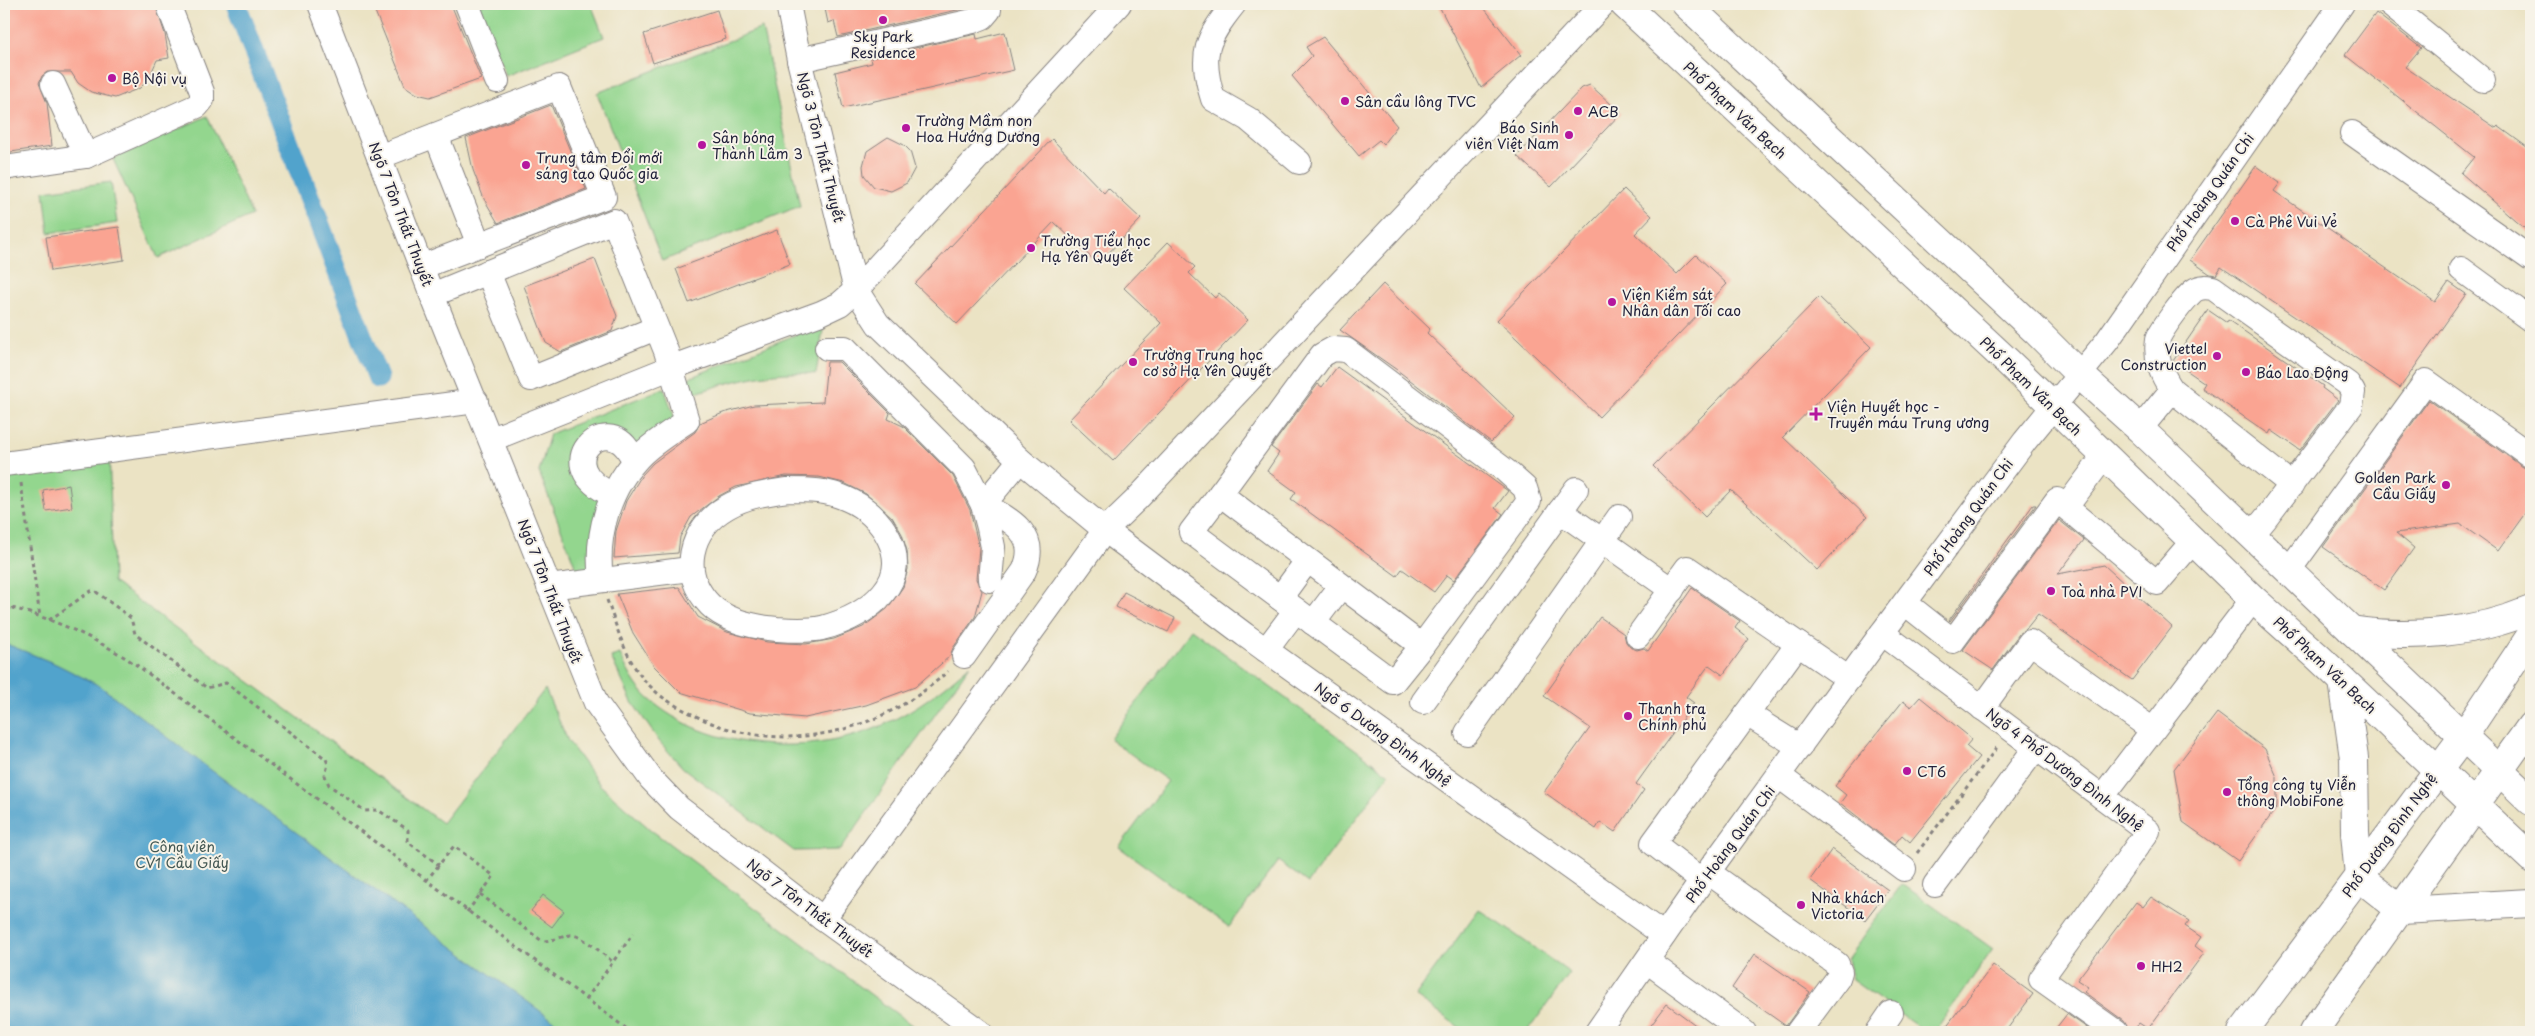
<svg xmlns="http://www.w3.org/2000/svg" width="2535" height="1036" font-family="'Playpen Sans',sans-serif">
	<rect width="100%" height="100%" fill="#f7f3e8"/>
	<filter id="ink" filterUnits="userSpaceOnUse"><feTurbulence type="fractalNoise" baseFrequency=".02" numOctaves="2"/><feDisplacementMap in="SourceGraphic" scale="10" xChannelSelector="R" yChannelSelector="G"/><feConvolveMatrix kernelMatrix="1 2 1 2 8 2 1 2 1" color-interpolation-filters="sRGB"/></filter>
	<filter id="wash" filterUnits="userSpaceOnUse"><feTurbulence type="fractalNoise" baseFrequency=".0096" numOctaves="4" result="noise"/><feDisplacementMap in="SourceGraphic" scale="20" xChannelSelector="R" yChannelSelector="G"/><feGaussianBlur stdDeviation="1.12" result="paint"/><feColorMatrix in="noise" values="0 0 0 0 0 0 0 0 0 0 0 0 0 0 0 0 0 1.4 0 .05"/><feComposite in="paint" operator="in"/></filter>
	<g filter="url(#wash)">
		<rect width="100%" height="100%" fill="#ebe3c4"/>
		<g fill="#93d68e" stroke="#5a7c64">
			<polygon points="477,4 591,4 604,37 506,76"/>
			<polygon points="762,28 800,206 662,261 597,93"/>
			<polygon points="207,116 252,215 158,258 113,159"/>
			<polygon points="111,182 117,223 49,233 44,191"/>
			<path d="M812,328L823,330L816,374C771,369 732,381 690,395L684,380Z"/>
			<polygon points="664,388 676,421 640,449 588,438 600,497 590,568 578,573 539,472 550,434"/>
			<polygon points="109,444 113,582 442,823 545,689 568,741 600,785 651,830 921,1032 4,1032 4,459"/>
			<polygon points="1191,629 1389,774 1308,883 1278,861 1229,927 1119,847 1168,781 1110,739"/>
			<path d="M620,654C627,670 635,686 648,698C709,753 812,757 883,725C916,710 943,689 970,665L840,850L794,851L683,768L659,741L632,702L611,657Z"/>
			<polygon points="1902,884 1993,949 1934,1032 1925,1032 1852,980 1847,959"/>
			<polygon points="1479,909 1570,973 1527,1032 1466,1032 1415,996"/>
		</g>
		<polygon fill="#51a3cc" stroke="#3a6284" points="4,643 56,664 100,686 211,770 569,1032 4,1032"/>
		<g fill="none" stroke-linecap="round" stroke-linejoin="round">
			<polyline stroke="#51a3cc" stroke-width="21" points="236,4 378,378"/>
		</g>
		<g id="blocks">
			<g fill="#faa492">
				<polygon points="4,4 155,4 165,34 169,58 157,60 148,80 140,88 115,98 91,92 78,83 71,72 47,72 42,76 39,83 47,103 52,146 4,153"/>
				<polygon points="372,4 451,4 481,79 430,97 417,94 405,86"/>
				<polygon points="824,4 969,4 970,7 838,37 834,21 828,23"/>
				<polygon points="1438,4 1481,4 1521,55 1481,88"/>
				<polygon points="717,10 726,39 653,63 644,34"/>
				<polygon points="2376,13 2421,48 2405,67 2496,128 2498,126 2531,150 2531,234 2461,173 2474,157 2345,55"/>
				<polygon points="1005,32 1014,70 843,108 835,72 872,63 871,58 976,34 977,39"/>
				<polygon points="1323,37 1397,126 1383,144 1379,140 1359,156 1292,76 1312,56 1306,47"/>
				<polygon points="1590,85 1621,113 1551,187 1517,156 1582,88"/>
				<polygon points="551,105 586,189 498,223 484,199 473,170 466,138"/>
				<polygon points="888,137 904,145 910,151 915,168 907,183 891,191 874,187 864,175 863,166 867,151"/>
				<polygon points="1052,139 1104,193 1108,188 1141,219 1098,264 1054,222 957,324 915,284"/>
				<polygon points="2256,166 2280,183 2274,191 2435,302 2449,282 2466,294 2400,388 2221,267 2216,275 2210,274 2190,260"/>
				<polygon points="1624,189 1652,216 1635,234 1677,274 1696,255 1727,284 1599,417 1497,320"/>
				<polygon points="119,227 124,260 51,271 46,237"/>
				<polygon points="777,230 790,264 689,303 676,269"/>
				<polygon points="1168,242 1195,267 1189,273 1215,298 1219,293 1248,320 1113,461 1069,420 1161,323 1124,288"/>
				<polygon points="595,259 617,316 612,331 561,352 546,343 524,286"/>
				<polygon points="1383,284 1430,329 1427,333 1515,417 1491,442 1397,370 1340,330"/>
				<polygon points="1819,297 1871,347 1783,437 1867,517 1817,570 1731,490 1705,517 1653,466"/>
				<polygon points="2208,310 2227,323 2228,320 2323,386 2322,388 2338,400 2300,450 2271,430 2269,434 2202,388 2205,383 2173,361"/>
				<polygon points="827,362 839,362 890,413 888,419 903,426 953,476 970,510 979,548 976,579 982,591 975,617 953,648 950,656 915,687 866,705 805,718 750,713 680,692 654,666 633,633 617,594 679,587 698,617 727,632 767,642 806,644 834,639 863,627 887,609 903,587 908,569 907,551 902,534 892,517 866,494 844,483 819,477 786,476 736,487 719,496 691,517 680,537 678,553 614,558 616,531 626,501 642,475 653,463 695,432 700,423 723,413 754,405 823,402"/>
				<polygon points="1337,367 1508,491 1495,508 1503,514 1454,580 1447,575 1434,592 1402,569 1397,576 1291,499 1296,492 1267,471 1279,453 1271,447 1318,384 1322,387"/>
				<polygon points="2429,400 2523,467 2531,469 2531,505 2498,551 2460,524 2396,533 2414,548 2384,590 2323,547"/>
				<polygon points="69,485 72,507 46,511 43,490"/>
				<polygon points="2033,505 2036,505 1950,621 1949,620"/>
				<polygon points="2059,520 2084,540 2058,574 2104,565 2172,627 2132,680 2038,614 2026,629 2019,634 1993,670 1963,650"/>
				<polygon points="1692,588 1740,621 1735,628 1749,639 1723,675 1709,665 1686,697 1694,703 1636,784 1644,790 1615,832 1600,822 1596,829 1544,792 1590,728 1544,696 1600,617 1624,634 1626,642 1630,647 1637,650 1644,648 1648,651"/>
				<polygon points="1124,592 1175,618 1168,632 1116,607"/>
				<polygon points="1920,697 1972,739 1966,746 1979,757 1910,842 1902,835 1894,845 1840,803 1846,795 1835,786 1903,701 1911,707"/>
				<polygon points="2217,713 2265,749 2277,777 2277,807 2238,861 2183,822 2174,769"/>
				<polygon points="1832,849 1888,890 1865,920 1810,880"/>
				<polygon points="543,895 564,911 552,927 531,911"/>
				<polygon points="2151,897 2189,921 2185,926 2201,937 2195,946 2204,953 2148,1029 2139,1023 2133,1032 2130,1032 2124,1021 2084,992 2088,987 2077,980 2136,902 2143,907"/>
				<polygon points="1755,954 1810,992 1786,1026 1732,988"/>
				<polygon points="1993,965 2033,994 2005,1032 1942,1032"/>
				<polygon points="1667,1004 1705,1032 1646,1032"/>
				<polygon points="2067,1014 2093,1032 2053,1032"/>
			</g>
		</g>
	</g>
	<g filter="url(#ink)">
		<use href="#blocks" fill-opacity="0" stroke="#868280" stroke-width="1"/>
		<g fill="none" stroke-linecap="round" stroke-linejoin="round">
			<defs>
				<g id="minor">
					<polyline points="320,4 432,295 596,703 651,779 679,808 823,919 980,1032"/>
					<polyline points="467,4 497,81"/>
					<polyline points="788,4 799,60 856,290 878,324 1020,460 1105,530 1245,635 1664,935"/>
					<path d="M1234,4C1206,39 1199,54 1213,99L1248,119L1299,162"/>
					<polyline points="2389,4 2483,80"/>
					<polyline points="799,60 973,21 983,17 989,10 988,4"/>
					<polyline points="53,84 86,156"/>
					<polyline points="2352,133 2531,259"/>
					<polyline points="436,135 479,245"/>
					<polyline points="379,157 559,87 604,197 421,267"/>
					<polyline points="4,168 86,156 197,106 202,100 202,92 168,4"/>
					<polyline points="2461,269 2531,320"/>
					<polyline points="488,272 531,379 656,328"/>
					<path d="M432,295L614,221L666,351L687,421C672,431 656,441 643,453C609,486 595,534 601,580"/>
					<polyline points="827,348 845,348 964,468 983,505 989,528 993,547 990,580"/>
					<polygon points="1333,349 1346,350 1506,471 1525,488 1529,501 1422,646 1220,494 1322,355"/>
					<polyline points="2140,429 2172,390"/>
					<polyline points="492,439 670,368 821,313 840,304 856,290 1119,4"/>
					<polyline points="4,464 476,401"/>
					<path d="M788,490C808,490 828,490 847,499C881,513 913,559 883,593C868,611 845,622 822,628C808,631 791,630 777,629C756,627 726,621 710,605C679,573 689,529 727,507C746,496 766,493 788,490Z"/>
					<polyline points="1220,494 1191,532 1393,682 1422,646"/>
					<path d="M613,495C546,465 606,410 630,453"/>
					<polyline points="2066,507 2105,455"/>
					<polyline points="1560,511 1672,590"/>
					<path d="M2252,535L2266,518L2351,406L2353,392L2348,384L2213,288C2207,287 2201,286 2195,290C2188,293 2159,332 2158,339C2155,359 2161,374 2172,390L2292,485"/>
					<polyline points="2289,570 2426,381 2531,456"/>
					<polyline points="549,587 690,569"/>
					<polyline points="1280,598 1307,561"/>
					<polyline points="1905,603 1953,641 2057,500 2157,583 2193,541"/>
					<polyline points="1313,623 1341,586"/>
					<polyline points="1882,633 2148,831 2041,979 2116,1032"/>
					<polyline points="1638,636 1687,568 1849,679"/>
					<polyline points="1266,650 1296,610"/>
					<path d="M964,656L1024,571C1040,535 1012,520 983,505L1020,460"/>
					<polyline points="1423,702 1576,489"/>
					<polyline points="1982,708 2030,642 2153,730"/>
					<polyline points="1747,714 1800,747"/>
					<polyline points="1467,733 1619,517"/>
					<polyline points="1779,776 1904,869"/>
					<polyline points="2102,797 2253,599"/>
					<polyline points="1708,872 1837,964 1840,972 1838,978 1798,1032"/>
					<polyline points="1702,881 1653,843 1798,644"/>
					<polyline points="1935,885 2036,747"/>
					<polyline points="823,919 1105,530 1136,500 1603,4"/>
					<polyline points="1647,961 1744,1032"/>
					<polyline points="1597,1032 1708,872 1882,633 2025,441 2107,341 2342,4"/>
					<polyline points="1878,1032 1891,1013"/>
				</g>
				<g id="major">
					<polyline points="1624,4 2009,363 2253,599 2318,657 2531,858"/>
					<polyline points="1686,4 2037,332 2080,375 2140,429 2531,801"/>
					<path d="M2351,630C2410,639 2476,633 2531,610"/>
					<polyline points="2343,681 2354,758 2355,833 2359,877 2401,910 2531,903"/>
					<polyline points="2242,1032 2463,737 2531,635"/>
					<polyline points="2313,1032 2531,726"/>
				</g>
			</defs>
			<use href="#minor" stroke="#868280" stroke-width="26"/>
			<use href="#major" stroke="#868280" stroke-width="30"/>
			<g stroke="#868280" stroke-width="3" stroke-dasharray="4 4" stroke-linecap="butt">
				<polyline points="21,483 40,617"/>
				<path d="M607,600C618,630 627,665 651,687C662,699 678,707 692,714C777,759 881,734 948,671"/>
				<path d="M4,606C51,617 98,639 138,666L631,1032"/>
				<polyline points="49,620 91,591 95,591 131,618 135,634 207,688 226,683 326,759 328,764 325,776 329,785 365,811 378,810 408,830 408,841 412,845 439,865"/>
				<polyline points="1917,853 1998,746"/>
				<polyline points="426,881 454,846 494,876 467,912"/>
				<path d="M480,894L542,941C553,941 560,937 570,935C580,933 604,955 613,962"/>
				<polyline points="586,999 633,934"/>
			</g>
			<use href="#minor" stroke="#fff" stroke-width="24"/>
			<use href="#major" stroke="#fff" stroke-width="28"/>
		</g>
	</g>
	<g fill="#b5179e" stroke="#f7f3e8" stroke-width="2">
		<circle cx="883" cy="20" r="5"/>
		<circle cx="112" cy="78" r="5"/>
		<circle cx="1345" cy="101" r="5"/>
		<circle cx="1578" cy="111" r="5"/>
		<circle cx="906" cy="128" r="5"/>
		<circle cx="1569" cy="135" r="5"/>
		<circle cx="702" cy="145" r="5"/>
		<circle cx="526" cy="165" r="5"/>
		<circle cx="2235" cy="221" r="5"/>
		<circle cx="1031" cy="248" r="5"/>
		<circle cx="1612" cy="302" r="5"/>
		<circle cx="2217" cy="356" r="5"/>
		<circle cx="1133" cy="362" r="5"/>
		<circle cx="2246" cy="372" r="5"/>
		<path d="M1813.5 406.5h5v5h5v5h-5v5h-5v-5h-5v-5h5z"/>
		<circle cx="2446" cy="485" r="5"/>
		<circle cx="2051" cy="591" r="5"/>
		<circle cx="1628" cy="716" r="5"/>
		<circle cx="1907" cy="771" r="5"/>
		<circle cx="2227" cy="792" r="5"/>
		<circle cx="1801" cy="905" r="5"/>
		<circle cx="2141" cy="966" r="5"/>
	</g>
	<g text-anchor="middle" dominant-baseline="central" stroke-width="4" stroke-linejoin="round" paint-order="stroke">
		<g font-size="14" fill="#22223b" stroke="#f7f3e8" text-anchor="start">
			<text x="883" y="36" text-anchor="middle">Sky Park<tspan x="883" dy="16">Residence</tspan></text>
			<text x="122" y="78">Bộ Nội vụ</text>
			<text x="1355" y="101">Sân cầu lông TVC</text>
			<text x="1588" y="111">ACB</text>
			<text x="916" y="120">Trường Mầm non<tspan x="916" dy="16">Hoa Hướng Dương</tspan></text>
			<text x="1559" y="127" text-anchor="end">Báo Sinh<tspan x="1559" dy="16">viên Việt Nam</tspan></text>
			<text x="712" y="137">Sân bóng<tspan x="712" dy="16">Thành Lâm 3</tspan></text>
			<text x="536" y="157">Trung tâm Đổi mới<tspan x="536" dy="16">sáng tạo Quốc gia</tspan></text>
			<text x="2245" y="221">Cà Phê Vui Vẻ</text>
			<text x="1041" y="240">Trường Tiểu học<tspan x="1041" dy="16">Hạ Yên Quyết</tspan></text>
			<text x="1622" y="294">Viện Kiểm sát<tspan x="1622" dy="16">Nhân dân Tối cao</tspan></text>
			<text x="2207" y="348" text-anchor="end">Viettel<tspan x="2207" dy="16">Construction</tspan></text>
			<text x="1143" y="354">Trường Trung học<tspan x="1143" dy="16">cơ sở Hạ Yên Quyết</tspan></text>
			<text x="2256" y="372">Báo Lao Động</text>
			<text x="1827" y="406">Viện Huyết học -<tspan x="1827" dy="16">Truyền máu Trung ương</tspan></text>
			<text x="2436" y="477" text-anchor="end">Golden Park<tspan x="2436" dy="16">Cầu Giấy</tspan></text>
			<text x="2061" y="591">Toà nhà PVI</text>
			<text x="1638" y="708">Thanh tra<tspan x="1638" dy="16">Chính phủ</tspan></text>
			<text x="1917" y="771">CT6</text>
			<text x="2237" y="784">Tổng công ty Viễn<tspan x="2237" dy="16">thông MobiFone</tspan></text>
			<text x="1811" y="897">Nhà khách<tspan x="1811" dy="16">Victoria</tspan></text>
			<text x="2151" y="966">HH2</text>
		</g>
		<g font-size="14" fill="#22223b" stroke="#f7f3e8">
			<text transform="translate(1735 110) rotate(43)">Phố Phạm Văn Bạch</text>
			<text transform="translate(821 147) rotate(76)">Ngõ 3 Tôn Thất Thuyết</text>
			<text transform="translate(2210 192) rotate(-55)">Phố Hoàng Quán Chi</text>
			<text transform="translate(401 214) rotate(69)">Ngõ 7 Tôn Thất Thuyết</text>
			<text transform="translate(2031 386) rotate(44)">Phố Phạm Văn Bạch</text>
			<text transform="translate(1968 517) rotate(-54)">Phố Hoàng Quán Chi</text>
			<text transform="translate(550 591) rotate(69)">Ngõ 7 Tôn Thất Thuyết</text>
			<text transform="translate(2325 665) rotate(43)">Phố Phạm Văn Bạch</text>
			<text transform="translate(1383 734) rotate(36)">Ngõ 6 Dương Đình Nghệ</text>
			<text transform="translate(2065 769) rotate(37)">Ngõ 4 Phố Dương Đình Nghệ</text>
			<text transform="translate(2389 835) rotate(-54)">Phố Dương Đình Nghệ</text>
			<text transform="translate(1730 844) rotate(-54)">Phố Hoàng Quán Chi</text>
			<text transform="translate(810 908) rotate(37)">Ngõ 7 Tôn Thất Thuyết</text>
		</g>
		<g font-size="14" fill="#445854" stroke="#f7f3e8">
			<text x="182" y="846">Công viên<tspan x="182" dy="16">CV1 Cầu Giấy</tspan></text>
		</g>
	</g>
	<rect width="2535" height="1036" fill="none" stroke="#f7f3e8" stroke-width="20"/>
</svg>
